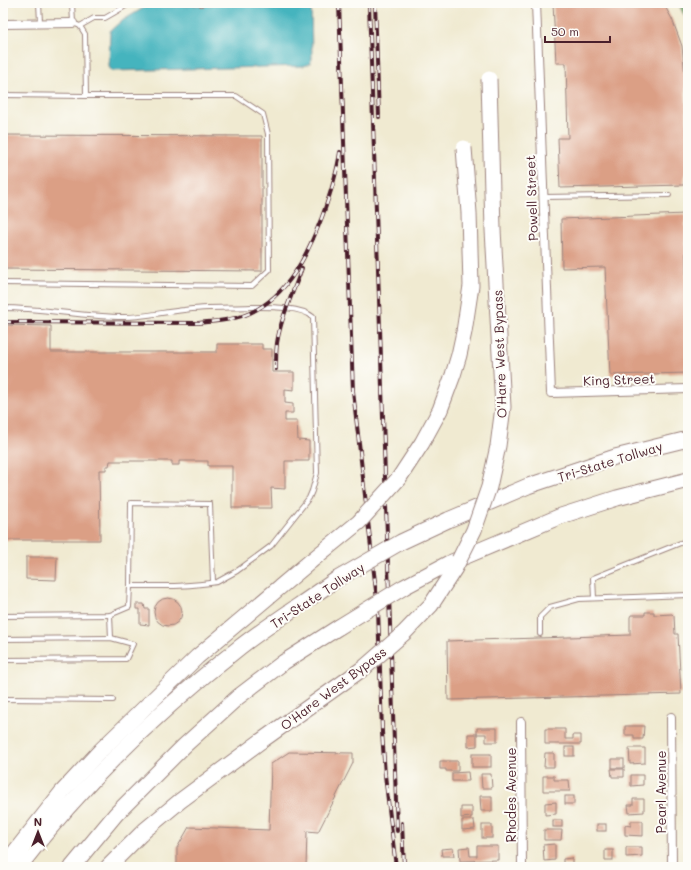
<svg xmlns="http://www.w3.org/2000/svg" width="691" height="870" font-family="Mali,sans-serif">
	<rect width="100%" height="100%" fill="#fdfcf7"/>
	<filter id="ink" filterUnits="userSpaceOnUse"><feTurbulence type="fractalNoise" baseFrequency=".025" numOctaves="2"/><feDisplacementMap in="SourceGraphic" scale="8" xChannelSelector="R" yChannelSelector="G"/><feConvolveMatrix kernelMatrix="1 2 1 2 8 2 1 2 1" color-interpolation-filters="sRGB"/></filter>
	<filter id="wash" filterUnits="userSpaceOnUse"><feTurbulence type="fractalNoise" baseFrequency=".012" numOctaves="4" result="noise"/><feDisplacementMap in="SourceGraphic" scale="16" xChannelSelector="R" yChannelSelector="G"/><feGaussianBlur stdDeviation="0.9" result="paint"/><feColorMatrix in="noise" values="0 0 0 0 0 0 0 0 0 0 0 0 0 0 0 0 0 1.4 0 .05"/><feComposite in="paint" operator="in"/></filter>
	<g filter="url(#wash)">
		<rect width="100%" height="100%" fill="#f0ead1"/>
		<polygon fill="#72ae6e" stroke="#5e664c" points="678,3 688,3 688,23"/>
		<polygon fill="#45b4be" stroke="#486a74" points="215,3 311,3 312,59 309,64 304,66 112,71 109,67 110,31 120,22 145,7 211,5"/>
		<g id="blocks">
			<g fill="#db9f85">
				<polygon points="553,3 663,3 672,19 682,46 685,76 688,151 684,185 560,188 558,138 568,138 566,63 556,63"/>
				<polygon points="3,135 262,136 262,271 3,269"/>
				<polygon points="685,214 688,373 610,375 605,267 562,268 561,219"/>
				<polygon points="3,325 51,326 51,352 217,352 217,344 262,344 262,349 272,349 272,372 294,372 294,390 285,389 285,403 293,404 293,413 285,413 285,421 297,421 298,440 309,441 309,461 285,461 285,489 271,488 272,508 232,508 232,466 208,466 208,461 179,461 179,465 172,465 172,461 110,461 109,466 106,466 106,470 99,470 100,540 3,540"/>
				<polygon points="26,557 57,557 56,580 26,579"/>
				<circle cx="168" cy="612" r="14"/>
				<polygon points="136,604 144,604 145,609 149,609 149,625 140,624 140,609 136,609"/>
				<polygon points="645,612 654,612 654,615 672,614 674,616 675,634 678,634 681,694 448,700 447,641 630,635 630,617 631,615 645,615"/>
				<polygon points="625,726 644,726 643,739 634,739 634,735 625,735"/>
				<polygon points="477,728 497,728 497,742 486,742 486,734 477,734 477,746 468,747 468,734 477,734"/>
				<polygon points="545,729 565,729 565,739 573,739 573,735 581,735 581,744 545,744"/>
				<rect x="565" y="747" width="9" height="9"/>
				<polygon points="629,748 645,748 645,763 630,764"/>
				<polygon points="289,752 353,753 353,763 318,832 307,831 306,867 151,867 151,865 177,866 177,848 189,827 269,830 271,764"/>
				<polygon points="545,753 554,753 554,767 544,767"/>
				<rect x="472" y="754" width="19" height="13"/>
				<rect x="612" y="759" width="12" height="9"/>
				<polygon points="440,761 458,761 458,771 446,771 446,769 440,769"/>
				<polygon points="611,769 624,769 624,777 612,777"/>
				<polygon points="468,772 469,781 452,781 452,773"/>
				<polygon points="481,774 491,774 492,788 482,788"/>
				<polygon points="631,775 643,775 643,785 631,786"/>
				<polygon points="543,776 554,776 554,780 569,780 570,791 543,791"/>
				<polygon points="480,796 492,796 492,811 481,811"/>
				<rect x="565" y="796" width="9" height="8"/>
				<polygon points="633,799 644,799 644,812 629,813 628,805 633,805"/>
				<polygon points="556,802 556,814 545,815 545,803"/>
				<polygon points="461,807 472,807 472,817 461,818"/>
				<polygon points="462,820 474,820 475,829 462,830"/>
				<rect x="553" y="820" width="9" height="7"/>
				<polygon points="631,821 643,821 643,836 625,835 625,825 631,826"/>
				<rect x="597" y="824" width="9" height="7"/>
				<rect x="482" y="825" width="10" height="13"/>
				<polygon points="544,830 562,830 561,840 544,840"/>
				<polygon points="555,844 555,860 544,861 543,845"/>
				<polygon points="477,846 498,846 498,860 460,861 459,848 469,847 470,856 477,856"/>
				<polygon points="626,847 642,847 642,856 626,857"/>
				<polygon points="453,848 454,856 442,856 441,849"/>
				<rect x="605" y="850" width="8" height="10"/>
				<polygon points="572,858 572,864 563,864 563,859"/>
			</g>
		</g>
	</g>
	<g filter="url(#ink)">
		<use href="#blocks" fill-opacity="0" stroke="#9d847e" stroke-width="1"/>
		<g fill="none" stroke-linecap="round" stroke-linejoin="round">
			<defs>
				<g id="lane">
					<polyline points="39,3 40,22"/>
					<polyline points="201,3 201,4"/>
					<polyline points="80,26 94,18 105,18 131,3"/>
					<polyline points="3,95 86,96"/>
					<polyline points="544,197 669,195"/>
					<polyline points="3,283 252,286 269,270 268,134 263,114 236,96 86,96 85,34 80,26 73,23 72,3"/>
					<path d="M3,308C44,308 83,317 124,317C144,317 164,312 184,310C206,307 229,308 251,307C268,307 301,306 313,317L317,473L312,491L309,498L271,546L237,571L217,582C188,587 159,586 130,586L131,503L210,504L213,582"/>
					<polyline points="594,598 593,578 688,540"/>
					<polyline points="110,615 111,638"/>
					<polyline points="3,616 110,615 129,607 130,586"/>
					<polyline points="540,634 540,617 550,607 579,599 688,595"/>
					<polyline points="3,639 111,638 133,644 126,659 3,660"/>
					<polyline points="3,699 113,700"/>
				</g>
				<g id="street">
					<polyline points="536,3 551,393 688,389"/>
					<polyline points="3,24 73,23"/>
					<polyline points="671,717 672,867"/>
					<polyline points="521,722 522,867"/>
				</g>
				<g id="highway">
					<polyline points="448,520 528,486 615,457 688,439"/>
					<polyline points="452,562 561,516 617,498 688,480"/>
					<polyline points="3,867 62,792 101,750 197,657 311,561"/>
					<path d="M19,867C82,784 158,711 240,647C271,623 305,602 337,579"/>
					<polyline points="72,867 116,814 184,746 238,697 284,662 339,627"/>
					<polyline points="108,867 145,830 180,801 261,741"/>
				</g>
			</defs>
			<use href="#lane" stroke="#9d847e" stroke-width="6"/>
			<use href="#street" stroke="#9d847e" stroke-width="10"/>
			<use href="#highway" stroke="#9d847e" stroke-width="17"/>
			<use href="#lane" stroke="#fff" stroke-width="4"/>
			<use href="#street" stroke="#fff" stroke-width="8"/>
			<use href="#highway" stroke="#fff" stroke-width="15"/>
			<defs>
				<g id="rail">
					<polyline points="339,3 353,391 378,608 382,732 385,775 396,867"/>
					<polyline points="369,3 397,831"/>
					<polyline points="375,3 379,117"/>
					<path d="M3,322L199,323C216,321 235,320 250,313C289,295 308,253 322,217C330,195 337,174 340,152"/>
					<path d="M276,369C276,360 276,352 277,343C281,317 293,293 302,268"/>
					<polyline points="402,823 404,867"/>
				</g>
			</defs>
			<use href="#rail" stroke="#4a1f2b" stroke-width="4"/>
			<use href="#rail" stroke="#fdfcf7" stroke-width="2.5" stroke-dasharray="8" stroke-linecap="butt"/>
			<defs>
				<g id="highway-bridge">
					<polyline points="311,561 359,522 399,478 422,443 440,410 453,375 459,355 464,332 471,286 469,213 464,148"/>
					<polyline points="337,579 401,542 448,520"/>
					<polyline points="339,627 404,587 449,563"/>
					<polyline points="261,741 365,667 404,633 431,605 455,568 474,530 489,487 498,446 503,407 493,230 489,79"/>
				</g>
			</defs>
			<use href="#highway-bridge" stroke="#9d847e" stroke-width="17" stroke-linecap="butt"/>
			<use href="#highway-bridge" stroke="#fff" stroke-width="15"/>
		</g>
	</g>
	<g text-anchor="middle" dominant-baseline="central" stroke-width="4" stroke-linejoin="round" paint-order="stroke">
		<g font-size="13" fill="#4a1f2b" stroke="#fdfcf7">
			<text transform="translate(531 198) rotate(-92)">Powell Street</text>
			<text transform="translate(499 354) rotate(-92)">O'Hare West Bypass</text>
			<text transform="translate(619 379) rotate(-2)">King Street</text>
			<text transform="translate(610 461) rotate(-17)">Tri-State Tollway</text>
			<text transform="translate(317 595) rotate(-33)">Tri-State Tollway</text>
			<text transform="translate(333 688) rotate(-37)">O'Hare West Bypass</text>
			<text transform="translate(660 792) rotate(-90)">Pearl Avenue</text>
			<text transform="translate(510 795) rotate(-90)">Rhodes Avenue</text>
		</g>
	</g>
	<rect width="691" height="870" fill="none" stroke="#fdfcf7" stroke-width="16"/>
	<g transform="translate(38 832)" stroke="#fdfcf7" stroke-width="3" paint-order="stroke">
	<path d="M0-3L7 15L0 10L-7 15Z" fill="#4a1f2b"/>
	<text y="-6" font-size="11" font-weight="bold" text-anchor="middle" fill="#4a1f2b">N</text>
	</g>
	<path d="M545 36v6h65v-6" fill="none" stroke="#4a1f2b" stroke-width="2"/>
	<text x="551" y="36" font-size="12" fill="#4a1f2b" stroke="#fdfcf7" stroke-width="3" paint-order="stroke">50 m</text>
</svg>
